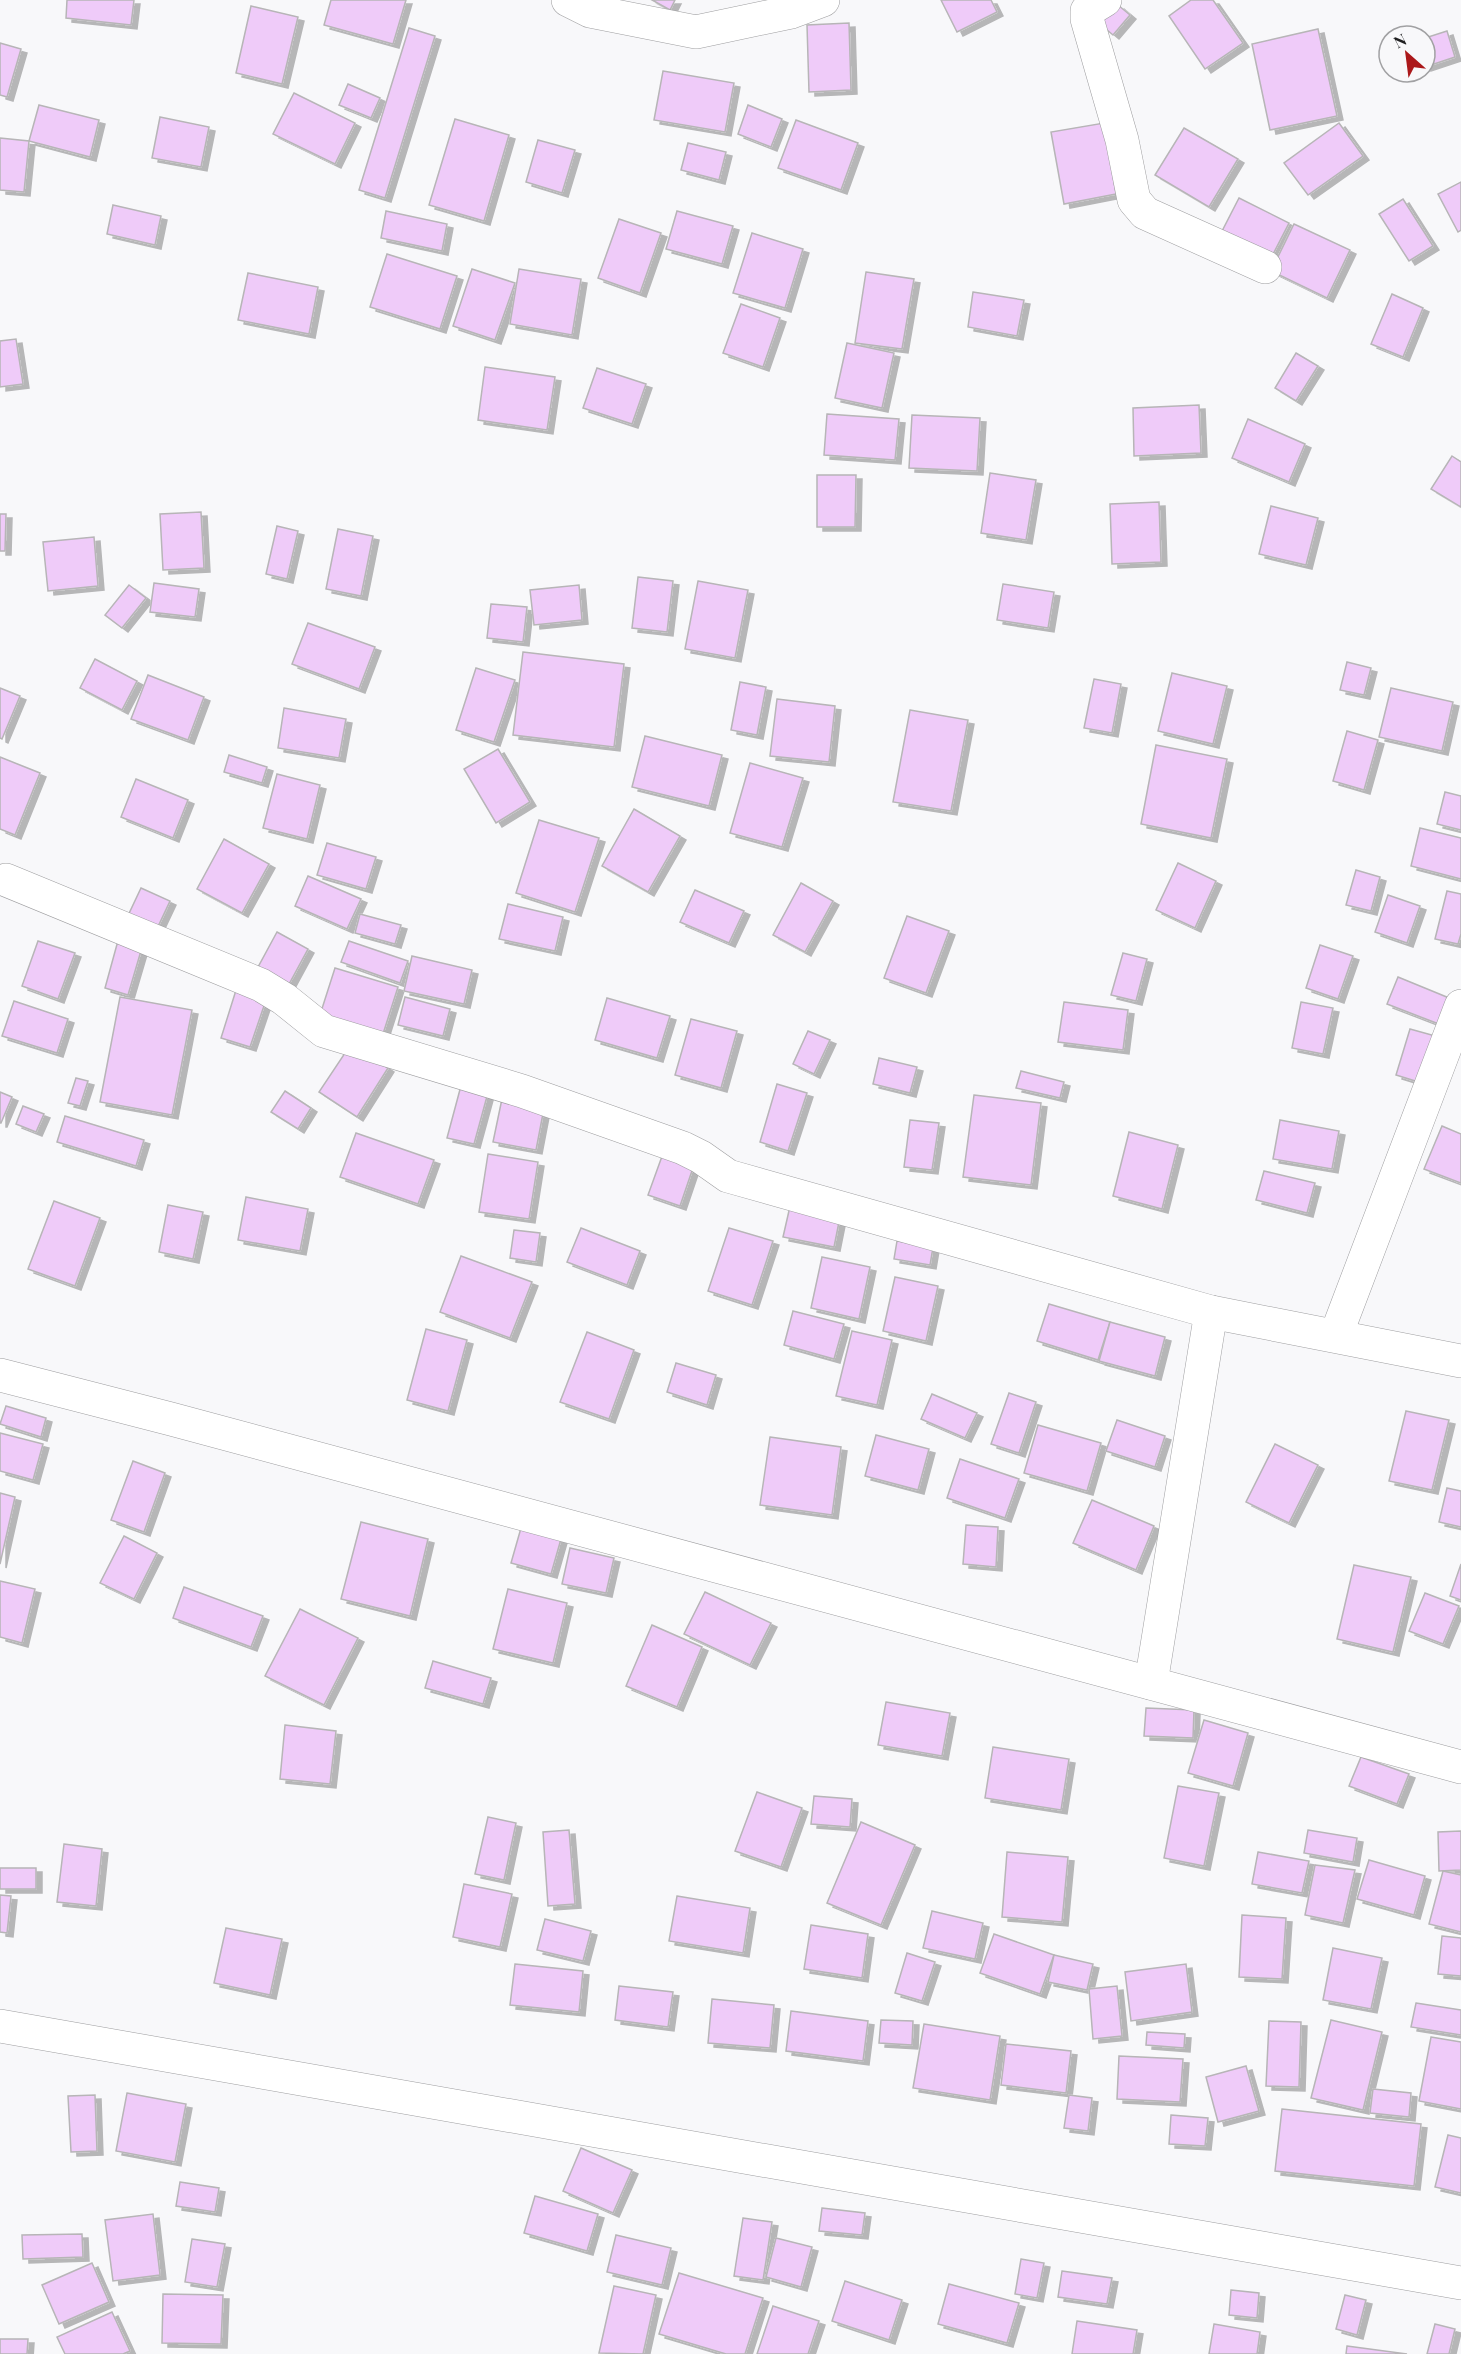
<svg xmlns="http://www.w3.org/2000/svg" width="1461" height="2354" viewBox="0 0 1461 2354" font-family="'Playfair Display',serif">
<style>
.building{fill:#efcbf9;stroke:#b7b5b7;stroke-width:1.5;filter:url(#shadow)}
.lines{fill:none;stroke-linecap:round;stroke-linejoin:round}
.minor-casing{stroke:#9e9ea0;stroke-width:34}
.minor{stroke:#fff;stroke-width:33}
</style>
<defs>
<filter id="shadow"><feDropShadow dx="6" dy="4" stdDeviation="0" flood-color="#0004"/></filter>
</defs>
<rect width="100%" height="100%" fill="#f8f8fa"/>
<g class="building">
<path d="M67 0H134L131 25 66 18Z"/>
<path d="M331 0H406L393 44 324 25Z"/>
<path d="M652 0H675L670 10Z"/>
<path d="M941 0H991L997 12 957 32Z"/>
<path d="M1191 0H1213L1243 43 1205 69 1169 16Z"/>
<path d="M1118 5 1130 15 1113 35 1100 24Z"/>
<path d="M251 6 298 17 282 84 236 73Z"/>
<path d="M849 23 851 90 809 92 807 25Z"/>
<path d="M409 28 435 36 385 198 359 190Z"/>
<path d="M1318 29 1337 116 1270 130 1252 44Z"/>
<path d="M1447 31 1455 57 1425 67V38Z"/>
<path d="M0 43 21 49 7 97 0 95Z"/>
<path d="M663 71 734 83 725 132 654 120Z"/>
<path d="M348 84 380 98 371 118 339 105Z"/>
<path d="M294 93 355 123 335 164 273 134Z"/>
<path d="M39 105 99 120 90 157 29 141Z"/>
<path d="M748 105 782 119 771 147 738 134Z"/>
<path d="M160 117 209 127 201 167 152 158Z"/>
<path d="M455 119 509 135 484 221 429 205Z"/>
<path d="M796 120 858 143 841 190 778 168Z"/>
<path d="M1104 123 1116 194 1064 204 1051 132Z"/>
<path d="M1339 123 1363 156 1308 195 1284 163Z"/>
<path d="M1184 128 1238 159 1209 207 1155 175Z"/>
<path d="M0 138 29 141 24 192 0 190Z"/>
<path d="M538 140 575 150 562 193 526 182Z"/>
<path d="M688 143 726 152 719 180 681 170Z"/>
<path d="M1461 182V230L1458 232 1438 194Z"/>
<path d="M1239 198 1289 223 1268 264 1218 239Z"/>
<path d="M1403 199 1433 246 1409 261 1379 214Z"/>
<path d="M113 205 161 216 155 245 107 234Z"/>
<path d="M386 211 447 224 442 251 381 238Z"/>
<path d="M677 211 733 226 722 264 666 249Z"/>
<path d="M619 219 661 233 640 293 598 278Z"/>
<path d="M1294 224 1350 250 1327 298 1271 271Z"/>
<path d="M752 233 803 249 785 308 733 293Z"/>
<path d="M387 254 457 276 440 329 370 307Z"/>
<path d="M472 269 515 283 495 340 453 326Z"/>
<path d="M519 269 581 279 572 335 510 324Z"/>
<path d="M866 272 914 279 902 349 855 343Z"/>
<path d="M248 273 318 287 309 334 238 320Z"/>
<path d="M973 292 1024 300 1017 336 968 327Z"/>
<path d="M1392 294 1423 308 1403 357 1371 344Z"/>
<path d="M741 304 780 318 763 367 723 353Z"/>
<path d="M16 339 23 384 0 387V341Z"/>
<path d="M847 343 894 353 882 408 835 398Z"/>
<path d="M1296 353 1318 366 1296 401 1275 388Z"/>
<path d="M485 367 555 377 547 430 478 420Z"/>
<path d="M597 368 646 384 632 424 583 408Z"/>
<path d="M1199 405 1201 453 1134 456 1133 408Z"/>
<path d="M827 414 899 419 895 460 824 455Z"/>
<path d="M912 415 980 418 977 471 909 468Z"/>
<path d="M1248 419 1305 444 1289 482 1232 458Z"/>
<path d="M1452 456 1461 462V507L1431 489Z"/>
<path d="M990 473 1036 480 1026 540 981 533Z"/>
<path d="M817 475H856L855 527H817Z"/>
<path d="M1159 502 1161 562 1112 564 1110 504Z"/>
<path d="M1271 506 1318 518 1306 565 1259 554Z"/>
<path d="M201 512 204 568 163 570 160 514Z"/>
<path d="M0 514H6L5 551H0Z"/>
<path d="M277 526 298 531 287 579 266 574Z"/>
<path d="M338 529 373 536 361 596 326 589Z"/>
<path d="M94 537 98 586 48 591 43 542Z"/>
<path d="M638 577 673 581 667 632 632 628Z"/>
<path d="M698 581 748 590 735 658 685 649Z"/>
<path d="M154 583 199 589 195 617 150 612Z"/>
<path d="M1003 584 1054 592 1048 628 997 620Z"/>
<path d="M129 585 146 598 122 628 105 615Z"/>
<path d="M579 585 582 620 534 625 530 590Z"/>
<path d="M491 604 527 607 523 642 487 638Z"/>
<path d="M308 623 375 647 359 689 292 664Z"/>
<path d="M523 652 624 664 614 747 513 735Z"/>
<path d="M95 659 137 681 122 710 80 688Z"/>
<path d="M1347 662 1371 668 1364 695 1340 690Z"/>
<path d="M476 668 515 680 494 742 456 730Z"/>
<path d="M1172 673 1227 686 1213 744 1158 731Z"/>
<path d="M148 675 204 697 188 740 131 719Z"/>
<path d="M1094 679 1121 684 1112 733 1084 728Z"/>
<path d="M740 682 766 687 757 735 731 730Z"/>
<path d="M0 688 20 696 2 739 0 738Z"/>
<path d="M1391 688 1453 702 1442 751 1379 737Z"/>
<path d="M777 699 835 706 829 762 770 756Z"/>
<path d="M284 708 346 719 339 758 278 748Z"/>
<path d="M910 710 968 720 951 811 893 802Z"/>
<path d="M1347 731 1378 740 1364 790 1333 781Z"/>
<path d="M645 736 722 755 709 806 632 787Z"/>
<path d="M1156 745 1227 759 1211 838 1141 824Z"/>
<path d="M498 749 530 802 496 823 464 769Z"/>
<path d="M229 755 267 767 262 783 224 772Z"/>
<path d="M0 757 40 773 15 835 0 829Z"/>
<path d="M750 763 803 778 782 847 730 833Z"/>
<path d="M277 774 320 785 307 839 263 828Z"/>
<path d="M136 779 188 800 173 838 121 817Z"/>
<path d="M1445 792 1461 796V830L1437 824Z"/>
<path d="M634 809 680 836 648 892 602 866Z"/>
<path d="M539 820 599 838 575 912 516 893Z"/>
<path d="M1420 828 1461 838V879L1411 866Z"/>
<path d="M224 839 269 864 242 913 197 889Z"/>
<path d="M327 843 376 857 366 889 317 875Z"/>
<path d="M1178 863 1216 881 1195 928 1156 910Z"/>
<path d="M1356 870 1380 877 1371 911 1346 905Z"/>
<path d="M308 876 361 899 347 929 295 906Z"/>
<path d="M801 883 833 901 805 952 773 935Z"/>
<path d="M141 888 170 901 154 935 125 922Z"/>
<path d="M695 890 744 911 729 943 680 922Z"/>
<path d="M1447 891 1461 894V934L1458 944 1435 939Z"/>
<path d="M1388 895 1420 906 1407 943 1375 932Z"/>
<path d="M508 904 563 917 555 951 499 939Z"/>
<path d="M360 914 401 925 395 944 355 933Z"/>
<path d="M907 916 949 931 926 993 884 978Z"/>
<path d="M277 932 308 949 288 986 257 969Z"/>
<path d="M119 937 143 944 128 995 105 988Z"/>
<path d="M38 941 75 953 58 999 22 986Z"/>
<path d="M349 941 408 961 400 983 341 962Z"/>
<path d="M1320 945 1353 956 1338 999 1306 988Z"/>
<path d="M1123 953 1147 959 1136 1001 1111 995Z"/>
<path d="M412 956 472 970 464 1004 404 991Z"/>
<path d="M335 968 398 987 382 1037 319 1018Z"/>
<path d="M1398 977 1454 1000 1444 1026 1387 1004Z"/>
<path d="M237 987 267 997 250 1047 221 1038Z"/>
<path d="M120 997 192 1010 172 1115 100 1102Z"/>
<path d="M405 997 450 1009 443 1036 398 1025Z"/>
<path d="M607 998 670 1016 657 1058 595 1040Z"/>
<path d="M14 1001 68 1019 57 1053 2 1036Z"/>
<path d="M1064 1002 1128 1010 1123 1050 1058 1042Z"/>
<path d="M1301 1002 1333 1008 1323 1054 1292 1048Z"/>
<path d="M691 1019 737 1031 721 1088 675 1075Z"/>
<path d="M1410 1029 1439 1037 1425 1084 1396 1075Z"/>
<path d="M808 1031 830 1040 814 1074 793 1064Z"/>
<path d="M351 1044 388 1068 357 1117 319 1092Z"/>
<path d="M879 1058 917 1067 910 1093 873 1084Z"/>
<path d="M1021 1071 1064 1082 1060 1098 1016 1088Z"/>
<path d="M76 1078 88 1081 80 1106 68 1103Z"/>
<path d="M462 1082 489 1089 474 1144 447 1138Z"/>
<path d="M777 1084 807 1093 788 1151 760 1142Z"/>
<path d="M285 1091 311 1108 298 1129 271 1112Z"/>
<path d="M0 1092 12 1097 1 1123H0Z"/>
<path d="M503 1094 545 1103 536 1150 493 1142Z"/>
<path d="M974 1095 1041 1103 1031 1185 963 1177Z"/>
<path d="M23 1106 44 1114 36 1132 16 1124Z"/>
<path d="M65 1116 144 1140 136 1166 57 1142Z"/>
<path d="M910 1120 939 1123 932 1170 904 1167Z"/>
<path d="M1280 1120 1339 1131 1332 1169 1273 1159Z"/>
<path d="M1442 1126 1461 1134V1183L1424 1169Z"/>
<path d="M1129 1132 1178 1145 1162 1209 1113 1196Z"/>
<path d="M356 1133 434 1160 418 1204 340 1177Z"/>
<path d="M665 1148 696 1159 680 1206 648 1195Z"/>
<path d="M488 1154 538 1162 529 1219 479 1212Z"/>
<path d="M1264 1171 1315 1183 1307 1213 1256 1200Z"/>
<path d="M246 1197 308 1209 300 1251 238 1240Z"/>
<path d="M54 1201 100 1218 75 1286 28 1269Z"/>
<path d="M791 1202 841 1212 834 1247 783 1237Z"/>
<path d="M168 1205 203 1212 193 1259 159 1252Z"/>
<path d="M581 1228 640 1251 627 1285 567 1262Z"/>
<path d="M729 1228 773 1241 752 1305 708 1291Z"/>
<path d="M514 1230 540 1233 536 1262 510 1258Z"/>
<path d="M897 1241 933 1247 930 1265 894 1259Z"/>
<path d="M461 1256 532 1282 510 1338 440 1312Z"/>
<path d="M822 1257 870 1267 859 1319 811 1308Z"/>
<path d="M895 1277 938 1286 926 1341 883 1331Z"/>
<path d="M1049 1304 1110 1322 1098 1360 1037 1341Z"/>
<path d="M793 1311 844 1324 834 1359 784 1345Z"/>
<path d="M1110 1322 1165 1337 1155 1376 1099 1361Z"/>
<path d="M426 1329 467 1340 448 1411 407 1400Z"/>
<path d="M852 1331 892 1340 877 1405 836 1396Z"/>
<path d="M587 1332 634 1350 609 1419 560 1402Z"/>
<path d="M676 1363 716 1375 707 1405 667 1392Z"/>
<path d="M1009 1393 1036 1402 1019 1453 991 1444Z"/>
<path d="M932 1394 977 1413 965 1438 921 1419Z"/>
<path d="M6 1406 46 1418 41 1437 0 1424Z"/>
<path d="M1406 1411 1449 1420 1432 1490 1389 1481Z"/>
<path d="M1117 1420 1165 1436 1155 1467 1106 1451Z"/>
<path d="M1038 1425 1101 1443 1087 1491 1024 1473Z"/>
<path d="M0 1433 43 1444 33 1480 0 1471Z"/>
<path d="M876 1435 929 1449 918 1490 865 1476Z"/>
<path d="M770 1437 841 1447 832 1515 760 1505Z"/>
<path d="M1275 1444 1318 1465 1289 1523 1246 1502Z"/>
<path d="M960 1459 1019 1479 1005 1518 947 1498Z"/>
<path d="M133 1461 165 1473 144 1532 111 1520Z"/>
<path d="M1447 1488 1461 1491V1527L1439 1522Z"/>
<path d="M0 1493 15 1497 0 1564Z"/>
<path d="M1092 1500 1154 1526 1136 1570 1073 1543Z"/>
<path d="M361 1522 428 1539 410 1616 341 1599Z"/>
<path d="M966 1525 998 1527 996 1567 963 1564Z"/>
<path d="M521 1528 561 1539 551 1574 511 1563Z"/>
<path d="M124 1536 157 1553 134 1599 100 1583Z"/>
<path d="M570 1548 614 1558 606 1593 562 1584Z"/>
<path d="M1461 1564V1600L1450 1596Z"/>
<path d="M1354 1565 1411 1577 1393 1652 1337 1639Z"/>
<path d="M0 1581 35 1589 22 1643 0 1637Z"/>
<path d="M184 1587 263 1616 251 1647 173 1618Z"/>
<path d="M508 1589 567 1603 553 1663 493 1649Z"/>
<path d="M705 1592 771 1623 750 1665 684 1634Z"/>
<path d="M1425 1593 1459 1606 1443 1644 1409 1631Z"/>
<path d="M300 1609 358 1638 324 1705 265 1676Z"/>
<path d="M652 1625 702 1647 677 1707 626 1686Z"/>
<path d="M433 1661 491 1678 483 1704 425 1688Z"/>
<path d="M886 1702 950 1713 942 1756 878 1745Z"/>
<path d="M1146 1708 1194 1710 1193 1738 1144 1736Z"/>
<path d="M1204 1720 1248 1733 1233 1786 1188 1773Z"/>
<path d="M285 1725 336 1731 330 1784 280 1779Z"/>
<path d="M993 1747 1069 1759 1061 1810 985 1798Z"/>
<path d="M1361 1757 1409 1774 1397 1804 1349 1786Z"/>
<path d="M1178 1786 1219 1793 1204 1866 1164 1858Z"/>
<path d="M757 1792 802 1808 781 1867 735 1851Z"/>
<path d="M814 1796 852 1799 850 1827 811 1824Z"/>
<path d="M488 1817 516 1823 504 1880 475 1874Z"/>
<path d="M861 1822 915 1845 881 1925 827 1903Z"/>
<path d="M569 1830 575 1904 548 1906 543 1832Z"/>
<path d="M1308 1830 1357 1838 1353 1862 1304 1853Z"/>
<path d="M1461 1831V1870L1439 1871 1438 1832Z"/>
<path d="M64 1844 102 1849 96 1906 57 1902Z"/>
<path d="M1007 1852 1068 1857 1062 1922 1002 1917Z"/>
<path d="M1258 1852 1309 1861 1302 1893 1252 1884Z"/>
<path d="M1369 1860 1425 1876 1414 1915 1357 1899Z"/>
<path d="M1315 1865 1355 1870 1343 1923 1305 1915Z"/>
<rect x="0" y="1868" width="36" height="21"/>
<path d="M1443 1871 1461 1875V1932L1429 1924Z"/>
<path d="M464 1884 512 1894 500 1947 453 1937Z"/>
<path d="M0 1895 11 1896 7 1933 0 1932Z"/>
<path d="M677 1896 750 1908 743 1953 669 1941Z"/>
<path d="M932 1911 983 1923 975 1959 923 1948Z"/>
<path d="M1242 1915 1286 1918 1282 1979 1239 1977Z"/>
<path d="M545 1919 591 1931 583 1961 537 1950Z"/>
<path d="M811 1925 868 1934 862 1978 804 1969Z"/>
<path d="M226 1928 282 1939 270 1995 214 1983Z"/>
<path d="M994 1934 1054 1955 1040 1994 980 1973Z"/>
<path d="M1442 1936 1461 1938V1976L1438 1974Z"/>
<path d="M1333 1948 1382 1958 1371 2009 1323 2000Z"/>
<path d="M907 1953 935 1962 922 2001 895 1993Z"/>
<path d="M1054 1955 1093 1964 1087 1990 1048 1982Z"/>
<path d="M515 1964 583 1971 579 2012 510 2005Z"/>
<path d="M1186 1964 1192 2012 1131 2021 1125 1972Z"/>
<path d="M619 1986 673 1992 668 2027 615 2020Z"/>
<path d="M1117 1986 1122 2036 1093 2039 1089 1989Z"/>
<path d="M712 1999 774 2005 770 2048 708 2043Z"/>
<path d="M1416 2003 1461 2010V2035L1411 2027Z"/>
<path d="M791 2011 868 2021 863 2061 786 2051Z"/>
<path d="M881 2020 913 2021 912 2045 879 2043Z"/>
<path d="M1331 2020 1382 2032 1363 2110 1311 2098Z"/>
<path d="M1269 2021 1301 2022 1299 2087 1266 2086Z"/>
<path d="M924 2024 1000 2036 990 2100 913 2088Z"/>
<path d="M1147 2032 1185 2034 1184 2048 1146 2045Z"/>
<path d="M1431 2037 1461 2042V2109L1419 2101Z"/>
<path d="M1006 2044 1071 2051 1066 2093 1001 2085Z"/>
<path d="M1119 2056 1183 2059 1180 2102 1117 2099Z"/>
<path d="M1246 2066 1259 2111 1218 2122 1206 2077Z"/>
<path d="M1373 2089 1411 2093 1409 2117 1370 2113Z"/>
<path d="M127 2093 186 2104 175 2162 116 2151Z"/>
<path d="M95 2095 97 2151 71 2152 68 2096Z"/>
<path d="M1069 2095 1092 2098 1088 2131 1064 2128Z"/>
<path d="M1282 2109 1421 2124 1414 2186 1275 2171Z"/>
<path d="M1171 2115 1208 2118 1205 2146 1169 2144Z"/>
<path d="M1448 2135 1461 2138V2193L1435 2187Z"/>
<path d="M581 2148 632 2170 613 2213 563 2191Z"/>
<path d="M180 2182 219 2188 215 2212 176 2206Z"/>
<path d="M535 2196 598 2214 587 2251 524 2233Z"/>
<path d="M822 2208 865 2213 862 2235 819 2231Z"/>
<path d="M153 2214 160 2275 113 2281 105 2220Z"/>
<path d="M743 2218 772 2222 763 2280 734 2276Z"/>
<path d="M82 2234 83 2257 23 2259 22 2235Z"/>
<path d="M616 2235 671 2248 662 2285 607 2272Z"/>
<path d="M776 2238 812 2247 801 2287 766 2277Z"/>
<path d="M192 2239 225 2244 217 2287 185 2282Z"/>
<path d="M1021 2259 1044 2263 1037 2298 1015 2294Z"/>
<path d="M92 2263 109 2302 59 2324 42 2285Z"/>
<path d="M1062 2271 1112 2278 1107 2304 1058 2297Z"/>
<path d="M679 2273 763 2298 745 2354H726L659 2334Z"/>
<path d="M845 2281 902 2300 889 2340 832 2321Z"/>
<path d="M949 2284 1019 2303 1007 2343 938 2324Z"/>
<path d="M614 2286 656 2295 643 2354 599 2353Z"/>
<path d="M1231 2290 1259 2293 1257 2318 1229 2315Z"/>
<path d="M163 2294 223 2295 221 2344 162 2343Z"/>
<path d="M1345 2295 1366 2300 1357 2335 1336 2329Z"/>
<path d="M773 2306 819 2321 808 2354H757Z"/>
<path d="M112 2312 130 2351 123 2354H65L57 2337Z"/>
<path d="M1077 2321 1137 2330 1133 2354H1072Z"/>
<path d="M1214 2324 1260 2332 1257 2354H1209Z"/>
<path d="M1435 2324 1455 2329 1449 2354H1427Z"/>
<path d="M0 2339H28L27 2354H0Z"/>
<path d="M1347 2346 1407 2354H1346Z"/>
</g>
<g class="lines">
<g class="minor-casing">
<g id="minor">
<path d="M568 0 590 11 696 32 791 12 823 0"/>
<path d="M1105 0 1087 11V19L1122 140 1134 200 1145 213 1265 267"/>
<path d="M6 880 261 985 284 999 324 1031 522 1091 683 1148 701 1157 728 1176 1211 1312 1461 1361"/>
<path d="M1336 1335 1461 1006"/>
<path d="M0 1375 171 1419 1461 1767"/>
<path d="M1151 1683 1211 1312"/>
<path d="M0 2026 1461 2283"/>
</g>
</g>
<use href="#minor" class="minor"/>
</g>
<g transform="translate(1407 54) rotate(332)"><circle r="28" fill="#f8f8fa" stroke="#a1a1a3" stroke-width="1.5"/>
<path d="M0-4.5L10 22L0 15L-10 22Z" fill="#ab181a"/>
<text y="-9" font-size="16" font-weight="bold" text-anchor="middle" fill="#1f1f20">N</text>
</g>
</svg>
